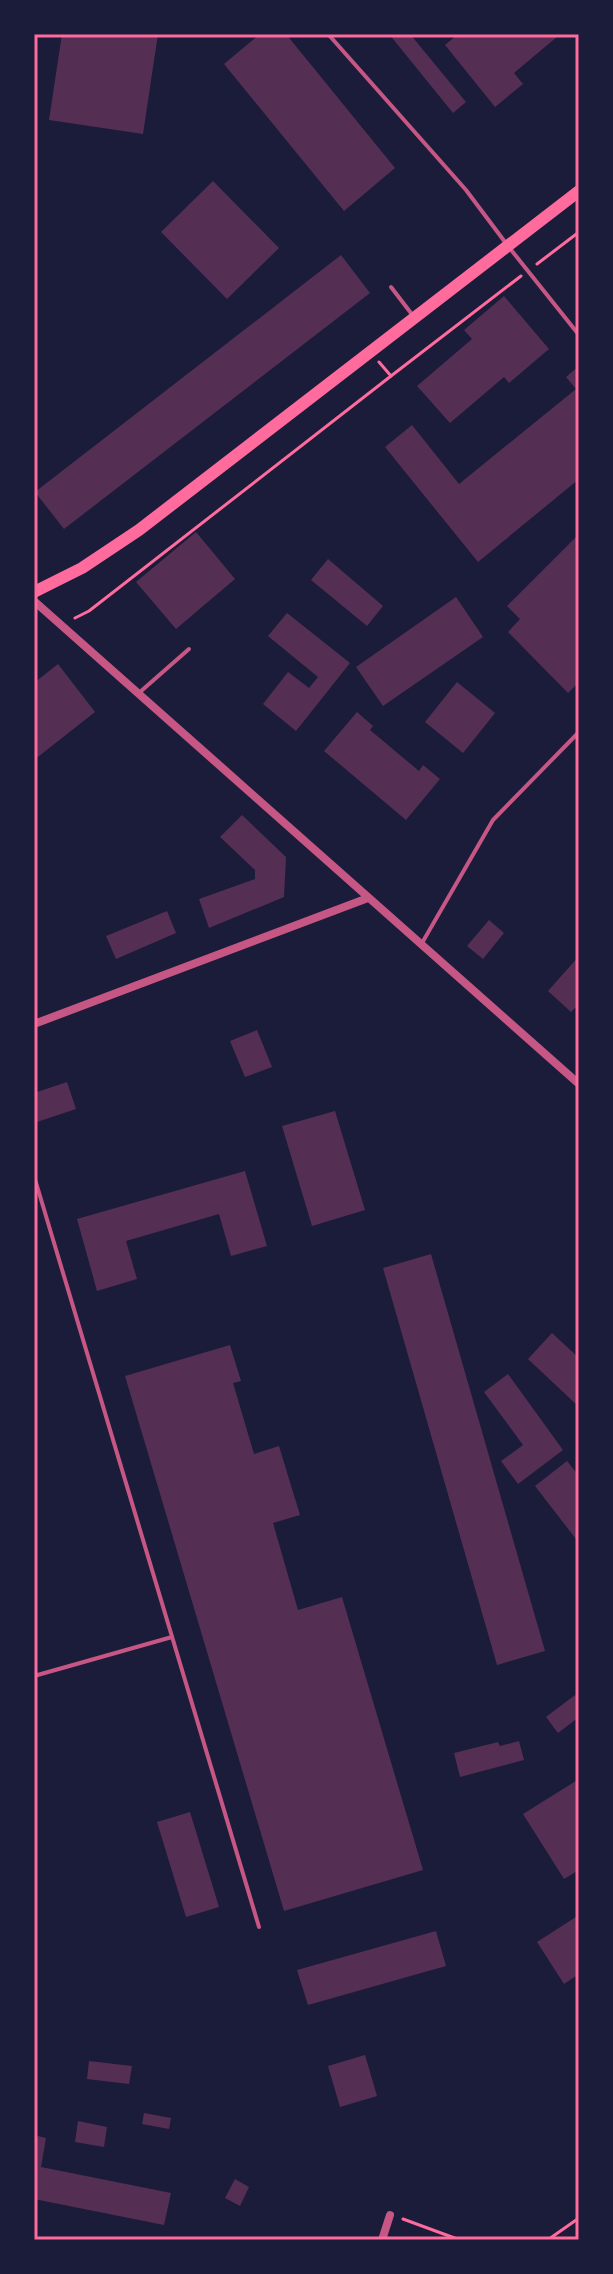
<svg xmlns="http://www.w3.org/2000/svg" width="613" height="2274" viewBox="0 0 613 2274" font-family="'Noto Serif',serif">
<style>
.building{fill:#542f53}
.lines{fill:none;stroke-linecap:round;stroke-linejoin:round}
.path{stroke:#ff6b9d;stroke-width:3}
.service{stroke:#c65784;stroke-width:4}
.minor{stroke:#c65784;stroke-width:8}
.secondary{stroke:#ff6b9d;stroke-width:12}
.neatline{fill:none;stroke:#ff6b9d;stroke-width:3}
</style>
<rect width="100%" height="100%" fill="#1b1b3a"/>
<g class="building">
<path d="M62 34H158L143 134 49 120Z"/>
<path d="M260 34H286L395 168 344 211 224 64Z"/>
<path d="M389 34H410L466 102 453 113Z"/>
<path d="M458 34H557L558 36 514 73 523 84 495 107 445 45Z"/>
<path d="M213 181 279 248 227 299 161 232Z"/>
<path d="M341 255 370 293 64 529 35 492Z"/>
<path d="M504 296 549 349 509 383 504 377 450 423 417 386 472 339 464 330Z"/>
<path d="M579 366V479L478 562 385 447 412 425 459 484 576 389 566 377Z"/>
<path d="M196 532 235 579 176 629 136 582Z"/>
<path d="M579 534V682L568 693 508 632 520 619 507 606Z"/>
<path d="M328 559 383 606 367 626 311 580Z"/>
<path d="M456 597 483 637 383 706 356 667Z"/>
<path d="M287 613 350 663 296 731 263 704 288 672 309 688 318 677 268 636Z"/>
<path d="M58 664 95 712 34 760V683Z"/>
<path d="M457 682 495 713 463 753 425 722Z"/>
<path d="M357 712 373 726 370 730 419 771 423 765 440 779 406 820 324 751Z"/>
<path d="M242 815 286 857 284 897 209 928 199 899 255 879V870L220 837Z"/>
<path d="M167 911 176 933 116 959 106 936Z"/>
<path d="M489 920 504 933 483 959 467 946Z"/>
<path d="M579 956V1004L571 1012 548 991Z"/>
<path d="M257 1030 272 1067 245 1077 230 1041Z"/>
<path d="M67 1082 76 1109 34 1123V1093Z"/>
<path d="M335 1111 365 1210 312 1226 282 1126Z"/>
<path d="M245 1171 267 1246 231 1256 219 1214 126 1241 137 1279 97 1291 77 1219Z"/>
<path d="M431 1254 545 1651 497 1665 383 1268Z"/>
<path d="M552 1333 579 1358V1407L528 1359Z"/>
<path d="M230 1345 241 1381 233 1383 254 1454 279 1446 300 1515 273 1523 298 1610 342 1597 423 1870 284 1911 125 1376Z"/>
<path d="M508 1374 563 1450 518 1484 501 1461 523 1445 484 1392Z"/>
<path d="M567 1461 579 1476V1543L535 1486Z"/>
<path d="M575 1695 579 1701V1717L558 1733 546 1717Z"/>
<path d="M519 1741 524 1760 460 1777 454 1753 498 1742 500 1746Z"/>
<path d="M579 1779V1870L564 1879 523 1814Z"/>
<path d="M190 1812 219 1907 186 1917 157 1822Z"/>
<path d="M579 1915V1974L564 1984 537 1942Z"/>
<path d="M436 1931 446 1966 308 2005 297 1970Z"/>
<path d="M365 2055 377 2096 340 2107 328 2066Z"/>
<path d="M89 2061 132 2066 129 2084 87 2079Z"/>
<path d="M144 2113 171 2118 169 2129 142 2124Z"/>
<path d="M78 2121 107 2127 104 2147 75 2142Z"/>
<path d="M34 2135 46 2138 41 2167 171 2193 164 2225 34 2199Z"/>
<path d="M235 2179 249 2187 240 2206 225 2198Z"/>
</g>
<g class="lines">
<g class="path">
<path d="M537 264 579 232"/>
<path d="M391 376 521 276"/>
<path d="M75 618 89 611 391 376 379 362"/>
<path d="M403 2219 460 2240"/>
<path d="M535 2240 549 2239 579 2218"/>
</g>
<g class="service">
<path d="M328 34 466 190 508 246 579 335"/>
<path d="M391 287 414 317"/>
<path d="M140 692 189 649"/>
<path d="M422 943 493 820 579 732"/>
<path d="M34 1176 259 1927"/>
<path d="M34 1676 172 1637"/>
</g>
<g class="minor">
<path d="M34 601 579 1084"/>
<path d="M34 1024 368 898"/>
<path d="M382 2240 390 2215"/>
</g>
<path class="secondary" d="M34 592 82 568 139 530 579 191"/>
</g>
<rect width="613" height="2274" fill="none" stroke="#1b1b3a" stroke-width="72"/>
<rect x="36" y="36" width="541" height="2202" class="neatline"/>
</svg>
